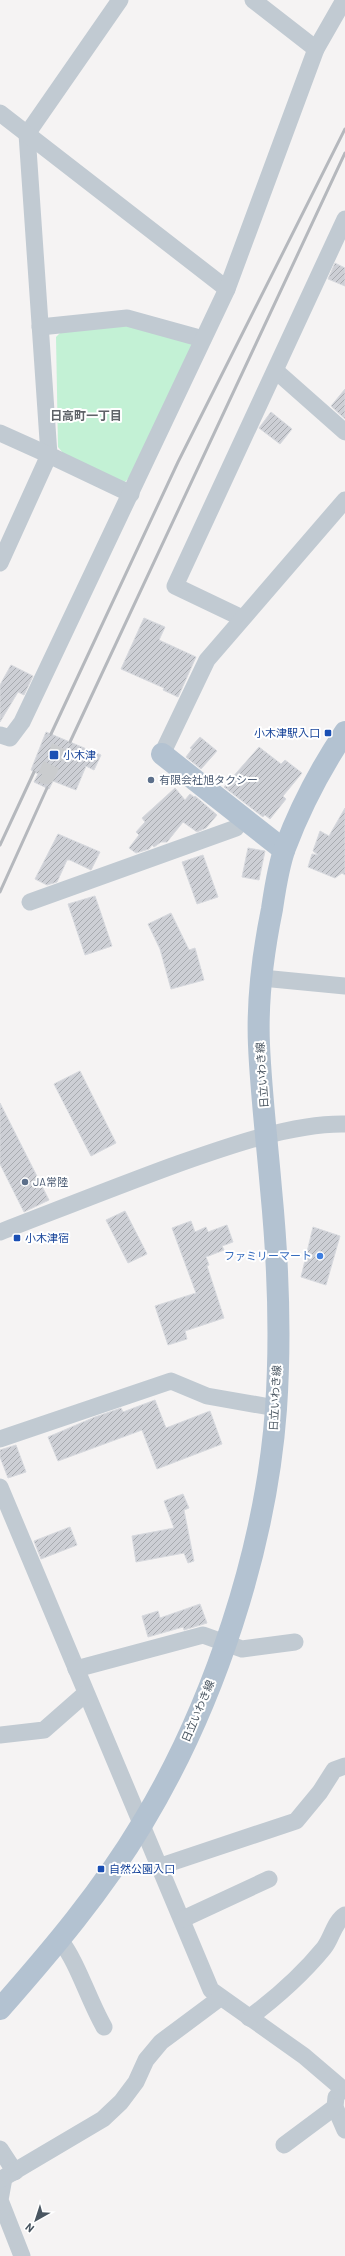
<svg xmlns="http://www.w3.org/2000/svg" width="345" height="2256" viewBox="0 0 345 2256" font-family="Barlow,'Noto Sans JP',sans-serif">
<style>
.park{fill:#c3f1d5}
.building{fill:url(#building-hatch);stroke:#d7d9de}
.lines{fill:none;stroke-linecap:round;stroke-linejoin:round}
.minor-tunnel{stroke:#caccce;stroke-width:17;stroke-dasharray:17 8;stroke-linecap:butt}
.minor{stroke:#c1cad2;stroke-width:17}
.major{stroke:#b3c2d1;stroke-width:22}
.rail{stroke:#b5b8bd;stroke-width:3}
.transit-dot{fill:#1a4fb4;stroke:#fff;stroke-width:1.5}
.service-dot{fill:#5c6f8a;stroke:#fff;stroke-width:1.5}
.shop-dot{fill:#3f7fe0;stroke:#fff;stroke-width:1.5}
.labels{text-anchor:middle;stroke-width:4;stroke-linejoin:round;paint-order:stroke}
.transit-label{font-size:11px;fill:#164399;stroke:#fff;text-anchor:start}
.service-label{font-size:11px;fill:#4e5e75;stroke:#fff;text-anchor:start}
.street-label{font-size:11px;fill:#4a5661;stroke:#fff}
.shop-label{font-size:11px;fill:#366cbe;stroke:#fff;text-anchor:end}
.neighbourhood-label{font-size:12px;font-weight:bold;fill:#5f6368;stroke:#fff}
</style>
<defs>
<pattern id="building-hatch" width="6" height="6" patternUnits="userSpaceOnUse"><rect width="6" height="6" fill="#cdcfd5"/><path d="M-1 1l2-2M0 6l6-6M5 7l2-2" fill="none" stroke="#a8abb0"/></pattern>
</defs>
<rect width="100%" height="100%" fill="#f5f3f3"/>
<path class="park" d="M132 325 194 343 132 475 123 484 68 459 58 447 56 337 62 331Z"/>
<g class="building">
<path d="M335 263 345 268V286L328 279Z"/>
<path d="M345 389V419L331 406Z"/>
<path d="M271 412 292 429 280 444 259 428Z"/>
<path d="M144 618 165 627 159 640 196 657 178 697 163 690 164 688 121 669Z"/>
<path d="M11 665 33 676 24 695 18 692 0 722V685Z"/>
<path d="M46 732 101 755 94 770 86 766 76 790 53 781 49 789 34 782 38 774 31 770Z"/>
<path d="M200 737 217 751 201 769 186 757 192 749 190 748Z"/>
<path d="M259 747 281 764 285 760 302 773 283 796 286 799 270 819 265 815 263 817 224 787Z"/>
<path d="M175 788 185 800 190 794 194 797 195 796 217 815 206 828 197 832 183 822 167 842H161L154 847 152 845 149 849 136 853 129 848 139 835 136 832 145 822 142 818Z"/>
<path d="M345 808V875L342 873 335 878 308 867 312 854 318 855 313 851 320 831 329 836Z"/>
<path d="M58 834 100 852 91 870 70 860H67L57 882 47 885 35 879Z"/>
<path d="M248 848 265 851 259 880 242 877Z"/>
<path d="M203 855 218 897 197 904 182 862Z"/>
<path d="M95 896 112 946 85 955 68 904Z"/>
<path d="M171 913 189 950 195 948 204 980 171 989 160 949 148 924Z"/>
<path d="M80 1071 116 1143 91 1156 54 1084Z"/>
<path d="M0 1103 49 1200 24 1212 0 1164Z"/>
<path d="M125 1211 147 1254 128 1263 106 1220Z"/>
<path d="M191 1221 195 1232 206 1227 208 1232 227 1225 233 1242 222 1246 224 1250 206 1257 209 1265 207 1266 224 1318 185 1331 187 1339 168 1345 155 1306 196 1293 172 1228Z"/>
<path d="M313 1227 340 1236 326 1285 301 1277Z"/>
<path d="M155 1400 166 1428 210 1411 222 1444 157 1469 142 1430 58 1461 48 1437 95 1417 121 1408 123 1412Z"/>
<path d="M16 1445 26 1472 8 1478 0 1457V1450Z"/>
<path d="M183 1494 189 1508 184 1510 194 1561 188 1563 184 1553 136 1562 132 1536 174 1528 164 1501Z"/>
<path d="M70 1527 77 1545 41 1559 34 1541Z"/>
<path d="M200 1604 207 1623 184 1630 183 1627 148 1637 142 1616 158 1611 160 1618Z"/>
</g>
<g class="lines">
<path class="minor-tunnel" d="M42 774 46 776 60 747"/>
<g class="minor">
<path d="M120 0 27 134 49 455 131 494"/>
<path d="M253 0 316 49"/>
<path d="M0 113 227 289"/>
<path d="M40 327 127 318 203 339"/>
<path d="M276 371 345 432"/>
<path d="M0 433 49 455 0 563"/>
<path d="M242 618 175 586 345 219"/>
<path d="M0 735 10 738 22 722 227 289 316 49 344 0"/>
<path d="M162 754 207 660 345 500"/>
<path d="M30 902 236 828 243 818"/>
<path d="M262 978 345 986"/>
<path d="M0 1232C57 1210 115 1187 172 1166 223 1148 291 1123 345 1124"/>
<path d="M0 1439 171 1381 207 1396 276 1408"/>
<path d="M0 1487 211 1990 304 2056 345 2091"/>
<path d="M76 1669 203 1635 242 1649 295 1642"/>
<path d="M0 1735 44 1730 85 1694"/>
<path d="M161 1866 296 1821 320 1792 334 1770 345 1766"/>
<path d="M183 1919 269 1879"/>
<path d="M60 1940C78 1963 88 1999 104 2027"/>
<path d="M249 2018C277 1997 302 1975 324 1948 332 1938 334 1922 345 1915"/>
<path d="M336 2097 335 2107 345 2130"/>
<path d="M284 2145 335 2107"/>
<path d="M0 2149 15 2172"/>
<path d="M4 2178 0 2200 22 2256"/>
<path d="M0 2180 103 2119 121 2102 136 2082 146 2060 161 2042 220 1998"/>
</g>
<g class="major">
<path d="M162 754 284 850"/>
<path d="M0 2009C51 1951 102 1891 142 1824 214 1705 266 1548 276 1409 281 1336 278 1261 271 1189 267 1141 261 1093 259 1045 257 1000 263 953 272 909 275 889 278 867 285 848 300 808 321 768 345 732"/>
</g>
<g class="rail">
<path d="M51 734 178 462 345 129"/>
<path d="M70 742 345 153"/>
<path d="M0 845 34 772"/>
<path d="M0 892 47 788"/>
</g>
</g>
<g class="transit-dot">
<rect x="324" y="729" width="8" height="8" rx="2"/>
<rect x="49" y="750" width="10" height="10" rx="2"/>
<rect x="13" y="1234" width="8" height="8" rx="2"/>
<rect x="97" y="1865" width="8" height="8" rx="2"/>
</g>
<g class="service-dot">
<circle cx="151" cy="780" r="4"/>
<circle cx="25" cy="1182" r="4"/>
</g>
<circle class="shop-dot" cx="320" cy="1256" r="4"/>
<g class="labels">
<g class="transit-label">
<text x="320" y="737" text-anchor="end">小木津駅入口</text>
<text x="63" y="759">小木津</text>
<text x="25" y="1242">小木津宿</text>
<text x="109" y="1873">自然公園入口</text>
</g>
<g class="service-label">
<text x="159" y="784">有限会社旭タクシー</text>
<text x="33" y="1186">JA常陸</text>
</g>
<g class="street-label">
<text transform="translate(262 1075) rotate(-94)" y="4">日立いわき線</text>
<text transform="translate(275 1398) rotate(-87)" y="4">日立いわき線</text>
<text transform="translate(198 1711) rotate(-67)" y="4">日立いわき線</text>
</g>
<g class="shop-label">
<text x="312" y="1260">ファミリーマート</text>
</g>
<g class="neighbourhood-label">
<text x="86" y="420">日高町一丁目</text>
</g>
</g>
<g transform="translate(36 2220) rotate(219)" stroke="#ffffff" stroke-width="3" paint-order="stroke">
<path d="M0-3L7 15L0 10L-7 15Z" fill="#4a5661"/>
<text y="-6" font-size="11" font-weight="bold" text-anchor="middle" fill="#4a5661">N</text>
</g>
</svg>
